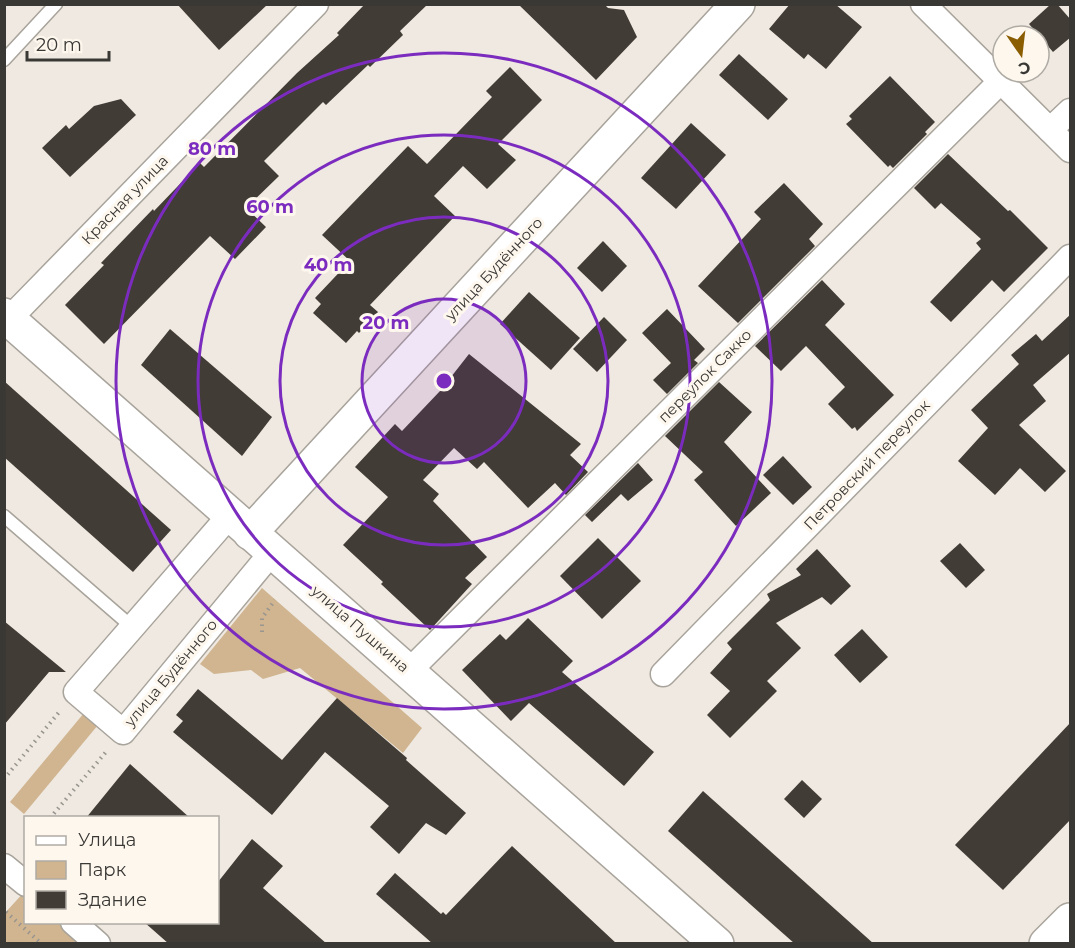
<svg xmlns="http://www.w3.org/2000/svg" width="1075" height="948" viewBox="0 0 1075 948" font-family="Montserrat,sans-serif">
<style>
.green{fill:#d0b590}
.building{fill:#413c35}
.lines{fill:none;stroke-linecap:round;stroke-linejoin:round}
.lane-casing{stroke:#a8a39b;stroke-width:15}
.street-casing{stroke:#a8a39b;stroke-width:27}
.secondary-casing{stroke:#a8a39b;stroke-width:36}
.path{stroke:#99958f;stroke-width:4;stroke-dasharray:1.5 4.5;stroke-linecap:butt}
.lane{stroke:#fff;stroke-width:12}
.street{stroke:#fff;stroke-width:24}
.secondary{stroke:#fff;stroke-width:33}
.ring{fill:none;stroke:#7b2cbf;stroke-width:3}
.labels{text-anchor:middle;stroke-width:6;stroke-linejoin:round;paint-order:stroke}
.street-label{font-size:15px;fill:#3a3835;stroke:#fdf7ee}
.centre{fill:#7b2cbf;stroke:#fdf7ee;stroke-width:3}
.ring-label{font-size:18px;text-anchor:middle;font-weight:bold;fill:#7b2cbf;stroke:#fdf7ee;stroke-width:6;stroke-linejoin:round;paint-order:stroke}
</style>
<rect width="100%" height="100%" fill="#efe9e1"/>
<g class="green">
<path d="M262 588 422 728 403 753 300 668 263 679 251 670 214 674 200 664Z"/>
<path d="M84 713 98 725 24 814 10 802Z"/>
<path d="M25 891 26 922 71 923 95 944H5V913Z"/>
</g>
<g class="building">
<path d="M177 4H268L219 50Z"/>
<path d="M365 4H428L400 31 403 35 370 67 368 65 326 105 323 102 264 161 279 176 246 208 266 227 235 259 210 236 104 344 65 305 104 265 101 263 153 209 154 211 200 163 204 167 297 73 339 35 337 33Z"/>
<path d="M518 4H604L608 8 624 10 637 37 596 80Z"/>
<path d="M790 4H835L862 27 826 69 808 54 804 59 769 29Z"/>
<path d="M1051 4H1057L1071 20V37L1053 52 1029 24Z"/>
<path d="M739 54 788 99 768 120 719 75Z"/>
<path d="M510 67 542 100 498 144 516 160 487 189 463 166 434 196 455 216 370 305 378 312 359 333 357 331 346 343 313 313 321 304 315 298 350 261 322 235 408 146 427 164 492 97 486 91Z"/>
<path d="M890 76 935 122 925 132 927 134 893 168 890 165 888 167 846 124 852 119 849 116Z"/>
<path d="M121 99 136 115 70 177 42 148 66 125 69 129 94 106Z"/>
<path d="M691 123 726 155 676 209 641 178Z"/>
<path d="M948 154 1008 211 1010 210 1048 248 1004 292 992 280 951 322 930 302 981 249 976 243 981 239 941 203 935 209 914 188Z"/>
<path d="M784 183 823 224 809 239 815 246 738 323 698 286 761 219 754 212Z"/>
<path d="M603 241 627 266 602 292 577 268Z"/>
<path d="M822 280 845 304 825 325 894 395 857 431 855 427 852 429 828 404 845 387 806 346 781 371 755 346Z"/>
<path d="M529 292 580 338 551 370 500 324Z"/>
<path d="M667 309 705 349 694 360 698 363 667 394 653 380 671 363 642 333Z"/>
<path d="M1071 314V352L1033 385 1046 401 1019 425 1066 471 1045 492 1020 468 995 495 958 461 988 428 971 410 1019 364 1011 355 1036 334 1042 341Z"/>
<path d="M604 317 627 340 597 372 573 349Z"/>
<path d="M170 329 272 417 242 456 141 365Z"/>
<path d="M469 354 581 444 570 455 588 472 566 495 555 483 528 508 484 462 477 469 454 448 423 480 439 494 433 501 487 557 465 578 472 584 430 630 381 584 383 582 343 545 388 497 355 467 395 424 402 431 440 391Z"/>
<path d="M4 381 171 530 133 572 4 457Z"/>
<path d="M719 382 752 412 724 442 771 493 736 526 694 480 703 472 665 436Z"/>
<path d="M783 456 812 487 793 505 763 475Z"/>
<path d="M638 463 653 480 628 501 621 494 592 522 585 515Z"/>
<path d="M598 538 641 581 602 619 560 576Z"/>
<path d="M960 543 985 570 966 588 940 561Z"/>
<path d="M817 549 851 586 831 605 822 597 776 623 801 648 767 681 777 691 730 738 707 715 730 691 710 673 732 649 727 643 770 600 767 594 801 575 796 569Z"/>
<path d="M528 618 573 661 562 672 654 752 624 786 529 703 511 721 462 670 500 634 506 640Z"/>
<path d="M4 621 66 672H49L4 725Z"/>
<path d="M862 629 888 657 860 683 834 655Z"/>
<path d="M198 689 282 760 337 698 407 758 406 760 466 813 446 835 426 823 399 854 370 827 389 806 325 752 272 815 173 732 183 721 176 715Z"/>
<path d="M1071 722V819L1003 890 955 845Z"/>
<path d="M130 764 190 818H86Z"/>
<path d="M802 780 822 799 804 818 784 799Z"/>
<path d="M703 791 874 944H795L668 831Z"/>
<path d="M252 839 283 866 263 888 327 944H169L144 922H218V882Z"/>
<path d="M512 846 617 944H433L376 894 395 873 441 914 443 912 446 915Z"/>
</g>
<g class="lines">
<g class="lane-casing">
<g id="lane">
<path d="M4 60 56 4"/>
<path d="M4 516 131 626"/>
</g>
</g>
<g class="street-casing">
<g id="street">
<path d="M923 4 1070 150"/>
<path d="M1050 130 1070 111"/>
<path d="M9 319 316 4"/>
<path d="M230 515 76 692 123 732 272 552"/>
<path d="M409 671 1001 81"/>
<path d="M663 674 1070 257"/>
<path d="M4 866 26 884"/>
<path d="M73 922 98 944"/>
</g>
</g>
<g class="secondary-casing">
<g id="secondary">
<path d="M4 315 717 944"/>
<path d="M250 533 738 4"/>
<path d="M1046 944 1070 920"/>
</g>
</g>
<g class="path">
<path d="M262 632V618L275 600"/>
<path d="M4 779 60 711"/>
<path d="M50 818 106 752"/>
<path d="M6 912 42 944"/>
</g>
<use href="#lane" class="lane"/>
<use href="#street" class="street"/>
<use href="#secondary" class="secondary"/>
</g>
<circle cx="444" cy="381" r="82" fill="#7b2cbf" fill-opacity=".12"/>
<g class="ring">
<circle cx="444" cy="381" r="82"/>
<circle cx="444" cy="381" r="164"/>
<circle cx="444" cy="381" r="246"/>
<circle cx="444" cy="381" r="328"/>
</g>
<g class="labels">
<g class="street-label">
<text transform="translate(125 200) rotate(-46)" y="5">Красная улица</text>
<text transform="translate(494 269) rotate(-47)" y="5">улица Будённого</text>
<text transform="translate(705 376) rotate(-45)" y="5">переулок Сакко</text>
<text transform="translate(867 465) rotate(-46)" y="5">Петровский переулок</text>
<text transform="translate(360 629) rotate(41)" y="5">улица Пушкина</text>
<text transform="translate(171 673) rotate(-50)" y="5">улица Будённого</text>
</g>
</g>
<circle cx="444" cy="381" r="9" class="centre"/>
<g class="ring-label">
<text x="212" y="155">80 m</text>
<text x="270" y="213">60 m</text>
<text x="328" y="271">40 m</text>
<text x="386" y="329">20 m</text>
</g>
<rect width="1075" height="948" fill="none" stroke="#3a3835" stroke-width="12"/>
<rect x="24" y="816" width="195" height="108" fill="#fdf7ee" stroke="#afaba4" stroke-width="1.5"/>
<rect x="36" y="836" width="30" height="9" fill="#ffffff" stroke="#afaba4" stroke-width="1.5"/>
<text x="78" y="846" font-size="18" fill="#3a3835">Улица</text>
<rect x="36" y="861" width="30" height="18" fill="#d0b590" stroke="#afaba4" stroke-width="1.5"/>
<text x="78" y="876" font-size="18" fill="#3a3835">Парк</text>
<rect x="36" y="891" width="30" height="18" fill="#413c35" stroke="#afaba4" stroke-width="1.5"/>
<text x="78" y="906" font-size="18" fill="#3a3835">Здание</text>
<g transform="translate(1021 54) rotate(166)"><circle r="28" fill="#fdf7ee" stroke="#afaba4" stroke-width="1.5"/>
<path d="M0-4.5L10 22L0 15L-10 22Z" fill="#8b5d01"/>
<text y="-9" font-size="16" font-weight="bold" text-anchor="middle" fill="#3a3835">С</text>
</g>
<path d="M27 51v9h82v-9" fill="none" stroke="#3a3835" stroke-width="3"/>
<text x="36" y="51" font-size="18" fill="#3a3835" stroke="#fdf7ee" stroke-width="4.5" paint-order="stroke">20 m</text>
</svg>
